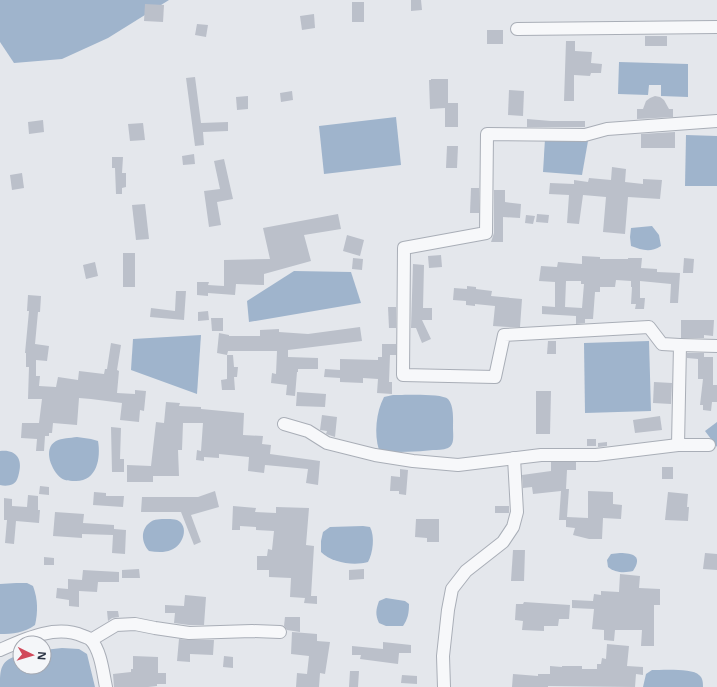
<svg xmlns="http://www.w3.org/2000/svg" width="717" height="687" viewBox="0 0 717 687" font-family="'Noto Sans',sans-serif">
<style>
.water{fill:#9fb4cc}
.building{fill:#bbc0ca;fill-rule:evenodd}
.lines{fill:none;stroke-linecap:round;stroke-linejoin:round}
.street-casing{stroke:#a9aeb7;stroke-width:14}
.street{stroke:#f7f8fa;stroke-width:12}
</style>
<rect width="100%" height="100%" fill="#e4e7ec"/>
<g class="water">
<path d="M0 0H169L108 38 62 59 14 63 0 42Z"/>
<path d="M619 62 688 64V97L661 96V85H649L648 95 618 94Z"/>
<path d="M396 117 401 165 324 174 319 126Z"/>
<path d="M686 135 717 136V186H685Z"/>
<path d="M545 139 588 141 582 175 543 172Z"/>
<path d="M652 226 659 235 661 246C650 253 642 250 631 246L630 237 631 228Z"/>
<path d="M294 271 351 272 361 303 249 322 247 301Z"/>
<path d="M201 335 197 394 131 370 133 339Z"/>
<path d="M649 341 651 411 585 413 584 343Z"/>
<path d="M393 395C403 395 442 393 448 399 454 405 453 420 453 428 453 435 455 445 448 448 443 450 437 450 433 450 416 452 400 452 383 452L379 450C374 434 376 412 384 397Z"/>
<path d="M717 422V447L705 431Z"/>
<path d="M77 437 91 439 98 441C101 458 97 481 76 481 71 481 65 481 61 478 52 471 42 449 56 441 62 438 70 438 77 437Z"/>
<path d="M0 451C15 449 23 458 19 473 18 477 17 482 13 484 9 486 4 486 0 485Z"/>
<path d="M168 519C171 519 174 519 177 520 190 526 183 546 171 550 164 553 156 552 149 551 141 542 140 528 152 521 156 519 163 519 168 519Z"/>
<path d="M363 526 370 527C375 536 373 553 368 562 354 566 332 563 321 552V541L323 532 330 527Z"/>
<path d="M620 553C633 553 643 556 633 571 625 573 615 573 608 567L607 560 611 554Z"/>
<path d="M16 583H27L33 586C38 599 38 612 35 625 24 633 13 634 0 634V584Z"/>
<path d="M386 598 405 601 409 604C409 612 408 619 403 626H386L379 623C375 615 376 609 379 601Z"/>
<path d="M62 648 79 649 87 654 95 687H0C0 669 0 660 20 655V667H44V650Z"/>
<path d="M652 670C662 670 693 668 699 675 703 678 703 683 703 687H643L646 674Z"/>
</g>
<g class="building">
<path d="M411 0H421L422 10 411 11Z"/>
<rect x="352" y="2" width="12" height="20"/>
<path d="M145 4 164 5 163 22 144 21Z"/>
<path d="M314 14 315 28 302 30 300 16Z"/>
<path d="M197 24 208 25 206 37 195 35Z"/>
<rect x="487" y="30" width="16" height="14"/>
<rect x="645" y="36" width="22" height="10"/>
<path d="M566 41H575V51L592 52 591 63 602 64 601 73H591L590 76 574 75V101H564Z"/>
<path d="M195 77 201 123 228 122V131L203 132 204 145 195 146 186 78Z"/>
<path d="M431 79H448V103H458V127H445V108L430 109 429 80H431Z"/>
<path d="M509 90 524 91 523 116 508 115Z"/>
<path d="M292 91 293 100 281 102 280 93Z"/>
<path d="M248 96V109L237 110 236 97Z"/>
<path d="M655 96 660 97 664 100 669 109H673V117L637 119V109H643L646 101 650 98Z"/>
<path d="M527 119 551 121H585V127H527Z"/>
<path d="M43 120 44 132 29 134 28 122Z"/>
<path d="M143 123 145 140 130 141 128 124Z"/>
<path d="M675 132V148H641V134Z"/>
<path d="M447 146H458L457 168H446Z"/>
<path d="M194 154 195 164 183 165 182 156Z"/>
<path d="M112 157H123L122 173H126V187L122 188V194H116L115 168H112Z"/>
<path d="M224 159 233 199 217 202 221 225 209 227 204 191 220 189 214 161Z"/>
<path d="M612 167 626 169 625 182 643 184V179L662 180 660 199 628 197 625 234 603 232 606 197 583 195 579 224 567 223 569 195 549 194 550 183 574 184V180L588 182 589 178 611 180Z"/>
<path d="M22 173 24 188 12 190 10 175Z"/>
<path d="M471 188H479V213H470Z"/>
<path d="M494 190H505V202L521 204 520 218 503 217V242H491L494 233Z"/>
<path d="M145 204 149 239 136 240 132 205Z"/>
<path d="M338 214 341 229 304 235 311 261 264 274V285L236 284 235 295 208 293V296L197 295V282H209L208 285 224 286V260L270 259 263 228Z"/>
<path d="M537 214 549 215 548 223 536 222Z"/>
<path d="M526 215 535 216 533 224 525 223Z"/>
<path d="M347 235 364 240 360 256 343 251Z"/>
<rect x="123" y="253" width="12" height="34"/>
<path d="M441 255 442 267 429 268 428 256Z"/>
<path d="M582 256 600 257V259H628V258H642L641 268 657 269V272L680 273 678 303H670L671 284 640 281V298H645L644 309H635L636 304H631L632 287H631V281L616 280 615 287H600V292H595L593 319H585V323L576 324V316L542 314V306L555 307V282L539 281 541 266 557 267 558 262 582 264ZM566 281H581V284H584L582 308 565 307Z"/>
<path d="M353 258 363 259 362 270 352 269Z"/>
<path d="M684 258 694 259 693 273H683Z"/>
<path d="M95 262 98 276 86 279 83 265Z"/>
<path d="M413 264 424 265 423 308H432V320H422L431 339 422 343 416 328H411Z"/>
<path d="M467 286 476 287V289L492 291 491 296 522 299 520 327H508L493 326 495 306 475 304V306L466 305V301L453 300 454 288 467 289Z"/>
<path d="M176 291H186L184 320 150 317 151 308 175 311Z"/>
<path d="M28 295 41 296 40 312H38L35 344 49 346 47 361 36 360V376H40L39 386 56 387 58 377 78 380 79 371 104 374 105 369H107L111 343 121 345 117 370 119 371 117 393 135 394V390L146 391 144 411 140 410 139 422 120 420 122 403 91 399 79 398 77 425 53 423 52 433H49V436H45L44 451H36L37 439 21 438 22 423H39L42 399H28L29 367H26V353H25L29 311H27Z"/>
<path d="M388 307H396V328H389Z"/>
<path d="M208 311 209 320 198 321V312Z"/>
<path d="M211 318H223V331H212Z"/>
<path d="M681 320H714L713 336 704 335V338H681Z"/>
<path d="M360 327 362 341 288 350V357L318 358V369H298V372H297L295 396 286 395 287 385 271 383 272 373 276 374 277 351H228L227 355 217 353 219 333 229 335V336H260V330L279 329V332L308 334Z"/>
<path d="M548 341H556V354H547Z"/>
<path d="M382 344H396V355H390L389 382H392V394L377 393 378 379 363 378V383L340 382V378L324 377 325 369 340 370V359L378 360V357H382Z"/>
<path d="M687 353H704V357H713V385H717V402H712L711 411 703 410V405H700L703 379H698V359L687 358Z"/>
<path d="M227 355H233L234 367H238L237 377H234L235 390H222L221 380 227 379Z"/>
<path d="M654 382 672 383 671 404 653 403Z"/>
<path d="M536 391H551L550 434H536Z"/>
<path d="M297 392 326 394 325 407 296 406Z"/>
<path d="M166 402 180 403 179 406 201 407V409L244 413 243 435 263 436 262 444 271 445 270 454 320 461 318 485 306 483 308 469 265 465 264 473 248 471 249 457 219 454V458L204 457V461L196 460 197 450 201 451 203 423H183L182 450H178L179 476H153V482H127V465L151 466 156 422 164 423Z"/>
<path d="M322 415 337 417 335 437 326 434 327 431 320 430Z"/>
<path d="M660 416 662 430 635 433 633 420Z"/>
<path d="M111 427 121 428 120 459H124V472H112Z"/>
<rect x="587" y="439" width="9" height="7"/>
<path d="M607 442V446L598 447V443Z"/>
<path d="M551 462H576V470H567L566 489H569L567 517 588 518V491L613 492V504L622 505 621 519 603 518 602 539H589L573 535 575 528 566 527V520H559L561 491 533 494 532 487 523 488 522 475 551 471Z"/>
<rect x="662" y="467" width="11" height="12"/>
<path d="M400 469 408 470 406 495 399 494V491H390L391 476 400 477Z"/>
<path d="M40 486 49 487V495L39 494Z"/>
<path d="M215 491 219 507 191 515 201 542 194 545 181 512H141L142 497H198Z"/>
<path d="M94 492 106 493V496H124L123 507 93 505Z"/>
<path d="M668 492 688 494 687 507H689L688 521 665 520Z"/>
<path d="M28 495 38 496V510H40L39 523 16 521 14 544 5 543 7 520H4V498L12 499V506L27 507Z"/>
<path d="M233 506 256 508 255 512 276 513V507L309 508 306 545 314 546 311 596H317V604L304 603 305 598 290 597 291 578 269 577V570H257V556H267L268 549 272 550 274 531 256 530V527L240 526V530H232Z"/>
<rect x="495" y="506" width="14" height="7"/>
<path d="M55 512 84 514 83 523 114 525V529L126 530 125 554 112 553 113 535 82 534V538L53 536Z"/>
<path d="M416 519H439V542H427V538L415 537Z"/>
<path d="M513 550H525L524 581H511Z"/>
<path d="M705 553 717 554V570L703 569Z"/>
<path d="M44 557 54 558V565H44Z"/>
<path d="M139 569 140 578H122V570Z"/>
<path d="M364 569V579L349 580V570Z"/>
<path d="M83 570 119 572V582H98L97 592 79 591V607L69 606V600L56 598 57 588 68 589V579L82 580Z"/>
<path d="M620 574 640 576 639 588 660 589V605H654V646H641L642 630H615L614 641 604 640V630L592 629 594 609 572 608V600L593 601 594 594 601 595V591L619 592Z"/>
<path d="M185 595 206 597 204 625H189L174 623 175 613H165V605L184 606Z"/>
<path d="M524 602 570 605 569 619H559L558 626H544V631L522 630 523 621 515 620 516 604H523Z"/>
<path d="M107 611H118L119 617 112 618 108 621Z"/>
<path d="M285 617H300V632L287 630 284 626Z"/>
<path d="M292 632 317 634V641L330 642 325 674 320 673 319 687H296L297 673 307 674 309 656 291 654Z"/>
<path d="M179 639 189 640H214L213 655 190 654V662L177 661Z"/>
<path d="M383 642 411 645V653H399L398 664 360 659 361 655H352V646L383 649Z"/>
<path d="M607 644 629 646 627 666 643 667V675L636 674 635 687 548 686V687H512L513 674 538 676V674H550V666L562 667V666H582V669H597V664H601L602 658 606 659Z"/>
<path d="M133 656 158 657V673H166V684H157V686L148 687H114L113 674 131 672V669H133Z"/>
<path d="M224 656 233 657V668L223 667Z"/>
<path d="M350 671H359L358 687H349Z"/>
<path d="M402 675 417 676V684L401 683Z"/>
</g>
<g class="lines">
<g class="street-casing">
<g id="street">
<path d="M517 29 717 27"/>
<path d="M680 345 717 346"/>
<path d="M284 424 308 431 327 443 375 455 413 461 458 465 541 455H596L678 445H709"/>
<path d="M678 445 680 345 662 344 649 327 504 335 495 377 403 375 404 248 486 233 487 134 585 135 607 129 717 121"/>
<path d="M91 640 116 625 135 624 155 628 189 633 252 631 280 632"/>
<path d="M0 650C25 639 56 624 83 636 86 637 89 638 91 640 101 651 103 673 106 687"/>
<path d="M444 687 443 656 448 610 452 589 466 571 503 542 513 527 517 512 514 458"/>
</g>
</g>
<use href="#street" class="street"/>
</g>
<g transform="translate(32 655) rotate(95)"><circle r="19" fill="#f4f6f9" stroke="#a4a8b1"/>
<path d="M0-3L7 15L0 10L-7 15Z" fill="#d1495b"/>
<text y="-6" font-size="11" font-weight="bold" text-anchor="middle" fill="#2b3445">N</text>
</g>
</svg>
